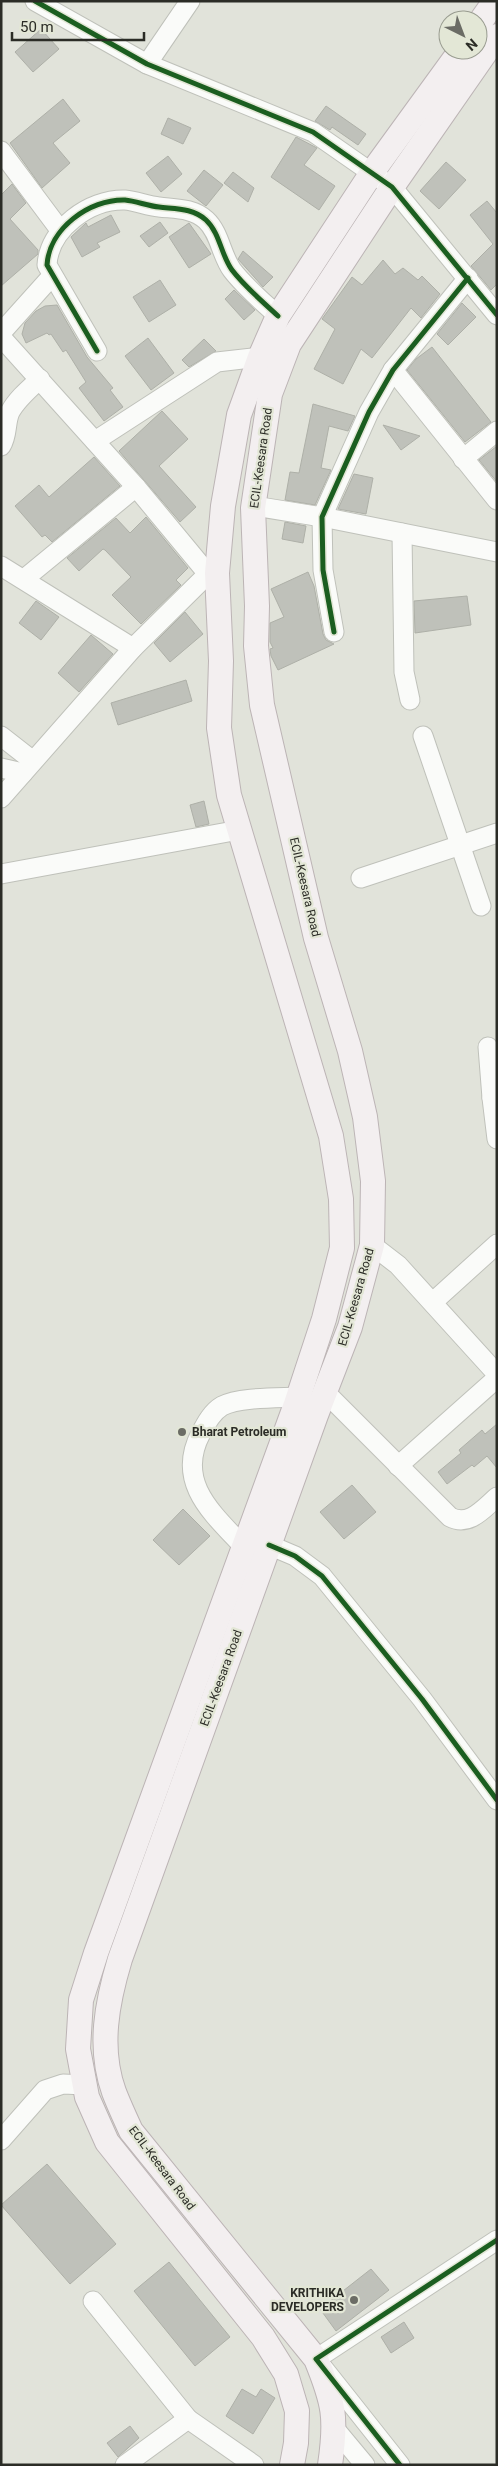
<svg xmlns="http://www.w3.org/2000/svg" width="498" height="2466" viewBox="0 0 498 2466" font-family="Roboto,sans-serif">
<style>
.building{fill:#bfc1ba;stroke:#aeb0a8}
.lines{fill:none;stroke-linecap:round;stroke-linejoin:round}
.minor-casing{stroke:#bfc1ba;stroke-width:21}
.major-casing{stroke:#bcb4b5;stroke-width:26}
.minor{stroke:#fafbf9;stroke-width:19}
.major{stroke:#f3eff0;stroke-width:24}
.cycleway-casing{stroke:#e3e7d6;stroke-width:8}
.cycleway{stroke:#1b5e20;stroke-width:5}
.poi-dot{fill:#6b6c65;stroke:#e3e7d6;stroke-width:2}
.labels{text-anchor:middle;stroke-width:4.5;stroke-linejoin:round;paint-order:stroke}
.street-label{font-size:12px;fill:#2b2c26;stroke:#e3e7d6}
.poi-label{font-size:12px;font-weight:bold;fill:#2b2c26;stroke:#e3e7d6;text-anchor:start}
</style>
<rect width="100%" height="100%" fill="#e1e3da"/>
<g class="building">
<path d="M41 29 59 49 33 72 15 52Z"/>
<path d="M63 99 80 121 53 143 70 163 42 188 10 143Z"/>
<path d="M326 106 366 134 358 145 332 127 330 130 315 121Z"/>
<path d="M168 118 191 128 183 144 161 134Z"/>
<path d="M296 137 317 148 304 165 335 186 319 210 271 177Z"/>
<path d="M168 156 182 174 161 192 146 173Z"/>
<path d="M446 162 466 180 439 209 420 191Z"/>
<path d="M204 170 223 185 206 206 187 191Z"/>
<path d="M233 172 254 188 248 202 224 183Z"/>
<path d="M12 184 26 203 10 219 38 250V254L1 286V195Z"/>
<path d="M487 201 497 213V284L491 290 471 266 493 244 470 215Z"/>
<path d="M111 215 120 232 97 243 100 247 82 257 71 237 86 223 88 227Z"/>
<path d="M160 222 168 233 149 247 140 236Z"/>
<path d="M189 223 211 254 189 268 169 237Z"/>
<path d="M243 251 273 277 263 287 238 259Z"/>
<path d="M383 260 395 274 403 268 418 280 422 276 440 294 421 318 411 308 372 358 361 349 343 384 314 369 335 329 322 319 352 277 362 285Z"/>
<path d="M160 280 176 305 149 322 133 297Z"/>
<path d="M234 290 255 310 244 320 225 299Z"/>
<path d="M462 303 476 317 448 345 437 334Z"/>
<path d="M57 305 87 357 113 388 110 390 123 407 104 421 79 388 86 382 66 350 63 352 51 334 49 335 47 333 26 343 22 334 25 323 36 311 45 306Z"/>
<path d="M148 338 174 373 151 390 125 356Z"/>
<path d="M204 339 216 351 189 367 182 360Z"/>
<path d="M432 347 491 422 465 442 407 370 416 359Z"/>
<path d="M313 404 355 416 348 431 329 426 321 468 331 470 315 505 285 500 290 472 299 473Z"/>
<path d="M162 411 188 439 159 466 196 507 180 522 119 451Z"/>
<path d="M383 425 420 436 401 450Z"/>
<path d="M497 446V482L479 460Z"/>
<path d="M94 457 120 486 52 542 45 535 42 537 15 506 39 485 49 497Z"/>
<path d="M354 474 373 478 366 514 338 509Z"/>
<path d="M146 517 188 568 176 580 181 585 141 624 112 595 131 577 105 550 103 549 79 571 67 558 116 518 130 533Z"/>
<path d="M285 522 306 526 303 543 282 539Z"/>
<path d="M308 572 314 586 323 634 326 640 334 644 278 670 271 656 270 649 273 648 270 642V623L284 617 271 589Z"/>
<path d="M467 596 471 625 415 633 414 601Z"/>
<path d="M36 601 59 617 41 640 19 623Z"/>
<path d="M185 612 203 634 170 662 154 643Z"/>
<path d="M91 635 113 654 79 692 58 673Z"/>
<path d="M186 680 192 701 118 725 111 703Z"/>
<path d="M204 801 209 824 196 827 190 805Z"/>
<path d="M497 1424V1468L487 1456 474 1467 472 1465 447 1484 438 1472 461 1453 459 1450 482 1430 485 1434Z"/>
<path d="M352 1485 376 1512 344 1539 320 1512Z"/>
<path d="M183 1509 210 1536 179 1565 153 1540Z"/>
<path d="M47 2164 116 2244 70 2284 1 2205Z"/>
<path d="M169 2262 230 2337 195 2366 134 2291Z"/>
<path d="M371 2269 389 2290 336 2331 320 2309Z"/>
<path d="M404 2322 414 2338 391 2353 381 2337Z"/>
<path d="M242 2389 256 2397 261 2389 275 2398 253 2434 226 2416Z"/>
<path d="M130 2426 139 2438 118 2457 107 2443Z"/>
</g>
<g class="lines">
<g class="minor-casing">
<g id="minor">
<path d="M35 1 147 64 313 132 392 187 497 315"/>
<path d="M147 64 190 1"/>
<path d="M1 151 60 230"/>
<path d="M1 333 52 276"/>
<path d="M1 337 136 487 208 574 217 573"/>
<path d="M97 351 47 265C49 229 89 199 125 200 136 201 148 206 159 207 176 209 193 208 206 220 220 233 221 255 232 270 245 287 263 302 278 316"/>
<path d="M393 370 497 500"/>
<path d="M95 441 217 362 260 357"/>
<path d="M1 446C8 435 5 423 10 412 17 399 29 389 40 379"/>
<path d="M463 459 497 431"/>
<path d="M254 506 322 517 497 552"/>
<path d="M402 533 404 672 410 700"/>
<path d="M1 566 133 648"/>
<path d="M24 579 136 487"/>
<path d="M334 632 323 570 322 517 369 412 393 370 468 278"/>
<path d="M1 736 33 761"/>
<path d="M423 736 481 906"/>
<path d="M1 768 23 773"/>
<path d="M1 798 133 648 208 574"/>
<path d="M1 874 239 830"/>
<path d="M361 878 497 833"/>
<path d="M488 1047 492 1098 497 1103"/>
<path d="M492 1098 497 1139"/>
<path d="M372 1245 398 1265 497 1374"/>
<path d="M433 1302 497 1244"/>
<path d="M325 1392 450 1517C469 1527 483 1509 497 1497"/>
<path d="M398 1466 497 1378"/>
<path d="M269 1545 295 1556 322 1576 422 1699 497 1800"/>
<path d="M244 1547C212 1513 175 1482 201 1433 206 1423 212 1412 222 1406 239 1397 278 1398 298 1397"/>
<path d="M1 2140 45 2090 63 2084 85 2085"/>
<path d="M93 2301 188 2419"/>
<path d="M335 2429 365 2465"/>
<path d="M125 2465 188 2419 254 2465"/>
<path d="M400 2465 316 2359 497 2240"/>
</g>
</g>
<g class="major-casing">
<g id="major">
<path d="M478 25 495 1"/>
<path d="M292 2465 296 2443 297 2411 286 2374 263 2337 107 2142 87 2097 78 2049 81 2000 96 1953 296 1404 324 1319 342 1248 341 1199 331 1136 229 795 219 728 221 661 217 573 223 506 239 415 260 357 278 316 373 171 461 50"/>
<path d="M330 2465C337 2418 334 2403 316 2359L131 2131C125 2118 119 2105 114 2092 98 2048 107 2002 120 1959L316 1415 350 1327 372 1245 373 1181 365 1117 350 1051 316 938 262 705 256 646 257 606 253 508 270 394 289 344 392 187 497 36"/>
</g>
</g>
<use href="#minor" class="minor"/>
<use href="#major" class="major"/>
<g class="cycleway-casing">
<g id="cycleway">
<path d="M35 1 147 64 313 132 392 187 497 315"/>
<path d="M97 351 47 265C49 229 89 199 125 200 136 201 148 206 159 207 176 209 193 208 206 220 220 233 221 255 232 270 245 287 263 302 278 316"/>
<path d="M334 632 323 570 322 517 369 412 393 370 468 278"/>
<path d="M269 1545 295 1556 322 1576 422 1699 497 1800"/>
<path d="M400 2465 316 2359 497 2240"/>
</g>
</g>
<use href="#cycleway" class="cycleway"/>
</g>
<g class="poi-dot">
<circle cx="182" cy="1432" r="5"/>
<circle cx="354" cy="2300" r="5"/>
</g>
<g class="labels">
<g class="street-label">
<text transform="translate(261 458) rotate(-82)" y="4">ECIL-Keesara Road</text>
<text transform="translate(305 887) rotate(77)" y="4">ECIL-Keesara Road</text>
<text transform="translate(356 1297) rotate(-74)" y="4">ECIL-Keesara Road</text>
<text transform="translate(221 1678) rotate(-70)" y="4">ECIL-Keesara Road</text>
<text transform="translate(162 2168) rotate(53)" y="4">ECIL-Keesara Road</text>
</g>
<g class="poi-label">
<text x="192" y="1436">Bharat Petroleum</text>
<text x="344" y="2297" text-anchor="end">KRITHIKA<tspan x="344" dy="14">DEVELOPERS</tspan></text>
</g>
</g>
<rect width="498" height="2466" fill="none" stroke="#2b2c26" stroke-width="5"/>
<g transform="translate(463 35) rotate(138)"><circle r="24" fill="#e3e7d6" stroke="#999c90"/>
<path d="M0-4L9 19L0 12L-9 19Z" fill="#6b6c65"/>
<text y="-8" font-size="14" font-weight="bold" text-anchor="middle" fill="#2b2c26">N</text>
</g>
<path d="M12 32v8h132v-8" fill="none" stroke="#2b2c26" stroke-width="2.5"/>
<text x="20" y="32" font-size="15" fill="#2b2c26" stroke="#e3e7d6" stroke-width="4" paint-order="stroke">50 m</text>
</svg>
